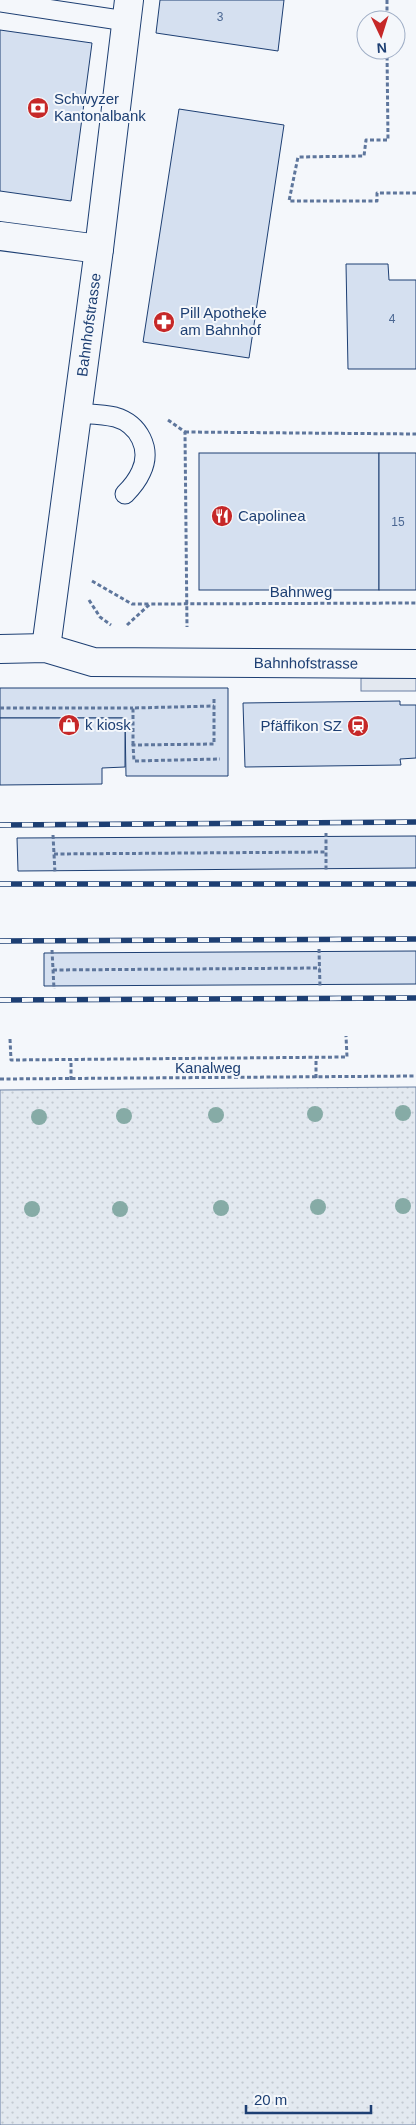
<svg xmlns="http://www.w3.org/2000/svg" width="416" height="2125" viewBox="0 0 416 2125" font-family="Helvetica,sans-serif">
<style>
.grass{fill:url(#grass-dots);stroke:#687fa3}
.parking{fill:#e3e8f0;stroke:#687fa3}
.building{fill:#d5e0f0;stroke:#1d3f73}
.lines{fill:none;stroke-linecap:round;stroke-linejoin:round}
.service-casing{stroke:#1d3f73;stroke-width:21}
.minor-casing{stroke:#1d3f73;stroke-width:30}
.path{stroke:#5e769c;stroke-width:3;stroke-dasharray:4 2.5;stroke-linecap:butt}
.service{stroke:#f4f7fb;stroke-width:19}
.minor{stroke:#f4f7fb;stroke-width:28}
.rail-casing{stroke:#1d3f73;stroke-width:5.5}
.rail{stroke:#f4f7fb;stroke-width:4;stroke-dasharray:11;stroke-linecap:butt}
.tree{fill:#86aba6}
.labels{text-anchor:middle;stroke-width:4;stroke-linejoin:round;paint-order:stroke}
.number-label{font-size:12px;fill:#4b6792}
.poi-label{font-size:15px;fill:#1d3f73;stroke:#f4f7fb;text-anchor:start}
.street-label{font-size:15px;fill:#1d3f73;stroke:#f4f7fb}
</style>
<defs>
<pattern id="grass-dots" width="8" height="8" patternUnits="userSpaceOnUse" patternTransform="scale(1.25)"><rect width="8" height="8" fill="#e3e9f0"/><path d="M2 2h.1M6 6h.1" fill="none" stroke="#c2c9d1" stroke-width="1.8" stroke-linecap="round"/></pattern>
</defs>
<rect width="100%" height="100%" fill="#f4f7fb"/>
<path class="grass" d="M416 1087V2125H0V1090Z"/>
<rect class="parking" x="361" y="678" width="55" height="13"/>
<g class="building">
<path d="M160 0H284L278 51 156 33Z"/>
<path d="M0 30 92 43 71 201 0 191Z"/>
<path d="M179 109 284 125 249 358 143 342Z"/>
<path d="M346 264H388L389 280H416V369H348Z"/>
<rect x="199" y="453" width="180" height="137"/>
<rect x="379" y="453" width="37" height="137"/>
<path d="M0 688H228V776H126L125 718H0Z"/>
<path d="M400 701V705H416V758L400 759 401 765 245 767 243 703Z"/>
<path d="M0 718H125V767L102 768V784L0 785Z"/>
<path d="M416 836V868L18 871 17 838Z"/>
<path d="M416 951V984L44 986V953Z"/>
</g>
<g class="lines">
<g class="service-casing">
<g id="service">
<path d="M0 2 126 21"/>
<path d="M76 413C88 414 103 414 115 417 139 424 152 449 141 472 137 481 131 488 125 494"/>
</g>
</g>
<g class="minor-casing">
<g id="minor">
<path d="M0 236 99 249"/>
<path id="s1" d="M46 648 99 249 129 0"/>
<path id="s2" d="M0 649 46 648 93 662 416 664"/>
</g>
</g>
<g class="path">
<path d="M387 0V20"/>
<path d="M387 50 388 140H366L364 156 298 157 289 201H377V193H416"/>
<path d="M168 420 185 432 187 627"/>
<path d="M185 432 416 434"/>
<path d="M92 581 132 604H149"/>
<path d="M89 600 100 617 111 625"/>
<path d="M127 625 150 604 416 603"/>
<path d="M214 699V744L133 745 134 761 220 759"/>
<path d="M0 708H133"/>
<path d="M133 745V708L214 706"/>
<path d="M326 833V871"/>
<path d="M53 835 55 873"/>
<path d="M54 854 326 852"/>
<path d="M319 949 320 987"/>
<path d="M52 950 54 989"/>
<path d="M53 970 320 968"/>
<path d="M10 1039 11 1060 347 1057 346 1036"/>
<path d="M316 1078V1058"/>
<path d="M0 1079 416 1076"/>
<path d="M71 1080V1060"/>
</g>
<use href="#service" class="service"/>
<use href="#minor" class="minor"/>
<g class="rail-casing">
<g id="rail">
<path d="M0 825 416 822"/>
<path d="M0 884H416"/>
<path d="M0 941 416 939"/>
<path d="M0 1000 416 998"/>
</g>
</g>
<use href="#rail" class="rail"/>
</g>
<g class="tree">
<circle cx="403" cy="1113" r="8"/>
<circle cx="315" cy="1114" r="8"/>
<circle cx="216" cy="1115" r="8"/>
<circle cx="124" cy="1116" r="8"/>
<circle cx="39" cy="1117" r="8"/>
<circle cx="403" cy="1206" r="8"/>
<circle cx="318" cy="1207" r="8"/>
<circle cx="221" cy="1208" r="8"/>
<circle cx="32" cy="1209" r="8"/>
<circle cx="120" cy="1209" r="8"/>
</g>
<defs>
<g id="bank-disc" transform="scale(1.125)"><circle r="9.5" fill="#c62828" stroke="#f4f7fb"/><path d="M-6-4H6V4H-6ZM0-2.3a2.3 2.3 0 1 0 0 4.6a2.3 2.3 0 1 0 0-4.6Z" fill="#fff"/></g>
<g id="pharmacy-disc" transform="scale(1.125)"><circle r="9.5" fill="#c62828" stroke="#f4f7fb"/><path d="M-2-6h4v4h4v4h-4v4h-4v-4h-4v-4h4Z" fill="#fff"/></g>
<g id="restaurant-disc" transform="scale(1.125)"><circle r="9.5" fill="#c62828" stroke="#f4f7fb"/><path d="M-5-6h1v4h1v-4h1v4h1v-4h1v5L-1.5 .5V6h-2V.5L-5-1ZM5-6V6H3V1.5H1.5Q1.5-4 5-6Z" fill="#fff"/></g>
<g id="shop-disc" transform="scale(1.125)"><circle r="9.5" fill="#c62828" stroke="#f4f7fb"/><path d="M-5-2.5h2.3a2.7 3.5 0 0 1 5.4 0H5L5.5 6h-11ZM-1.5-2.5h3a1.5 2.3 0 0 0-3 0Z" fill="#fff"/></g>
<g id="station-disc" transform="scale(1.125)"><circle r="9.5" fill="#c62828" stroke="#f4f7fb"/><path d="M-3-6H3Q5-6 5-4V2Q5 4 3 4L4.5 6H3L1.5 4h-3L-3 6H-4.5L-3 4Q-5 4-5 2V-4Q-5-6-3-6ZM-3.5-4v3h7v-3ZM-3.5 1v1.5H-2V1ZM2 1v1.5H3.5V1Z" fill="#fff"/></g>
</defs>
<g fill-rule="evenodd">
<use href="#bank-disc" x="38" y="108"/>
<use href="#pharmacy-disc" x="164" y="322"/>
<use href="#restaurant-disc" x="222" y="516"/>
<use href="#shop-disc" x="69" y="725"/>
<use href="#station-disc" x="358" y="726"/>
</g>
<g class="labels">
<g class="number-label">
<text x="220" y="21">3</text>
<text x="392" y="323">4</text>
<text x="398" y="526">15</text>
</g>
<g class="poi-label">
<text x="54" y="104">Schwyzer<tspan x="54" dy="17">Kantonalbank</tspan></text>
<text x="180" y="318">Pill Apotheke<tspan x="180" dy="17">am Bahnhof</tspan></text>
<text x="238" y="521">Capolinea</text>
<text x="85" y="730">k kiosk</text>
<text x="342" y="731" text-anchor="end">Pfäffikon SZ</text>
</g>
<g class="street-label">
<text dy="5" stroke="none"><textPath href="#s1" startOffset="326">Bahnhofstrasse</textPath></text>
<text x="301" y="597">Bahnweg</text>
<text dy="5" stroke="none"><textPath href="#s2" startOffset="308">Bahnhofstrasse</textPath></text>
<text x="208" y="1073">Kanalweg</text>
</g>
</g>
<g transform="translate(381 35) rotate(176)"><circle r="24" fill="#f4f7fb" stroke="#9eadc5"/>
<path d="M0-4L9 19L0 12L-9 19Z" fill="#c62828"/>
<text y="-8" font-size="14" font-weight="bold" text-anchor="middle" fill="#1d3f73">N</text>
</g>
<path d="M246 2105v8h125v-8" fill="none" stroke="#1d3f73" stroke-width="2.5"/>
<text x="254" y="2105" font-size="15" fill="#1d3f73" stroke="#f4f7fb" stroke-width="4" paint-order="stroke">20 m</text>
</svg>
